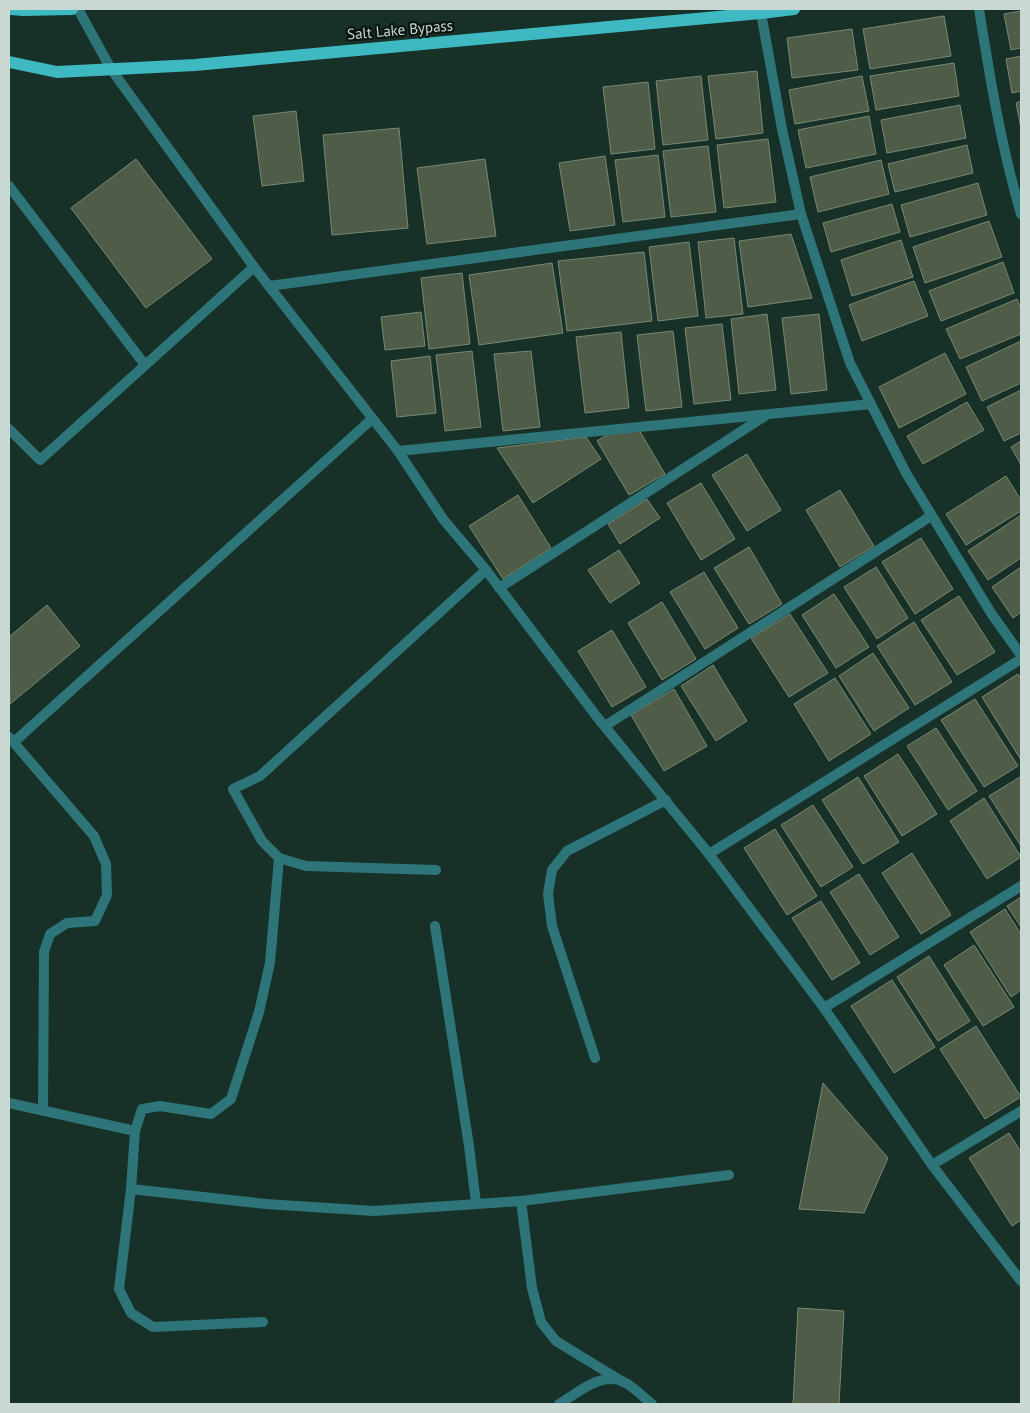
<svg xmlns="http://www.w3.org/2000/svg" width="1030" height="1413" viewBox="0 0 1030 1413" font-family="'PT Sans',sans-serif">
<style>
.building{fill:#4f5d48;stroke:#798872}
.lines{fill:none;stroke-linecap:round;stroke-linejoin:round}
.street{stroke:#2e7579;stroke-width:10}
.primary{stroke:#3fb9c1;stroke-width:12}
.labels{text-anchor:middle;stroke-width:4.5;stroke-linejoin:round;paint-order:stroke}
.street-label{font-size:15px;fill:#c9d8d2;stroke:#0b1612}
</style>
<rect width="100%" height="100%" fill="#173128"/>
<g class="building">
<path d="M1021 11V48L1011 50 1004 14Z"/>
<path d="M944 16 951 56 870 69 863 29Z"/>
<path d="M852 29 858 70 792 78 787 38Z"/>
<path d="M1021 56V91L1012 93 1006 59Z"/>
<path d="M954 63 959 96 876 110 870 76Z"/>
<path d="M757 71 763 133 716 139 708 76Z"/>
<path d="M701 76 708 140 663 145 656 81Z"/>
<path d="M862 76 869 111 795 124 789 90Z"/>
<path d="M648 82 655 149 611 154 603 87Z"/>
<path d="M1021 101V128L1016 103Z"/>
<path d="M960 105 966 138 887 153 881 120Z"/>
<path d="M296 111 304 181 262 186 253 116Z"/>
<path d="M869 116 876 154 806 168 798 130Z"/>
<path d="M399 128 408 228 332 235 323 135Z"/>
<path d="M768 139 776 202 724 208 717 145Z"/>
<path d="M967 145 973 173 895 192 888 164Z"/>
<path d="M708 146 716 212 671 217 663 151Z"/>
<path d="M658 155 665 217 623 222 615 160Z"/>
<path d="M605 156 615 225 570 231 559 163Z"/>
<path d="M136 159 212 259 146 308 71 208Z"/>
<path d="M485 159 496 236 427 244 417 168Z"/>
<path d="M881 160 889 194 818 212 810 177Z"/>
<path d="M978 183 987 215 910 237 901 205Z"/>
<path d="M892 204 900 232 831 252 823 223Z"/>
<path d="M989 221 1002 257 925 283 913 247Z"/>
<path d="M791 234 812 298 748 307 739 241Z"/>
<path d="M734 238 743 314 706 318 698 242Z"/>
<path d="M901 240 913 277 852 296 841 260Z"/>
<path d="M689 242 698 316 658 321 649 247Z"/>
<path d="M644 252 652 321 567 331 558 261Z"/>
<path d="M1003 262 1014 293 941 321 929 291Z"/>
<path d="M552 263 563 333 479 345 469 275Z"/>
<path d="M462 273 470 344 429 349 421 278Z"/>
<path d="M914 281 928 316 862 341 849 305Z"/>
<path d="M1017 299 1021 309V334L960 359 946 329Z"/>
<path d="M421 312 425 346 385 350 381 317Z"/>
<path d="M767 314 776 390 739 394 731 319Z"/>
<path d="M819 314 827 390 791 394 782 318Z"/>
<path d="M722 324 731 400 694 404 685 328Z"/>
<path d="M673 331 682 407 646 411 637 335Z"/>
<path d="M621 332 629 408 585 413 576 337Z"/>
<path d="M1021 341V383L982 401 966 367Z"/>
<path d="M472 351 481 427 445 431 436 355Z"/>
<path d="M531 351 540 427 503 431 494 354Z"/>
<path d="M945 353 966 394 899 428 879 387Z"/>
<path d="M430 356 436 413 397 417 391 361Z"/>
<path d="M1021 390V433L1004 441 987 407Z"/>
<path d="M967 402 984 430 923 464 907 436Z"/>
<path d="M639 430 665 474 629 495 597 441 610 433Z"/>
<path d="M586 437 601 459 533 503 497 448Z"/>
<path d="M1021 441V465L1011 447Z"/>
<path d="M747 454 781 510 747 531 712 475Z"/>
<path d="M1006 476 1021 500V511L966 545 946 514Z"/>
<path d="M701 483 735 539 701 560 667 503Z"/>
<path d="M840 490 874 546 840 567 806 510Z"/>
<path d="M518 495 551 548 503 579 469 526Z"/>
<path d="M647 499 660 518 620 544 608 524Z"/>
<path d="M1021 515V558L988 580 968 551Z"/>
<path d="M921 538 953 589 915 614 882 562Z"/>
<path d="M749 547 782 604 749 624 714 568Z"/>
<path d="M619 550 640 583 610 603 588 570Z"/>
<path d="M876 567 908 618 877 639 844 587Z"/>
<path d="M1021 567V612L1013 618 992 587Z"/>
<path d="M704 572 738 628 705 649 670 592Z"/>
<path d="M834 594 869 647 836 668 802 615Z"/>
<path d="M959 596 995 652 957 675 921 620Z"/>
<path d="M662 602 696 659 662 680 628 623Z"/>
<path d="M47 605 80 646 10 704 9 637Z"/>
<path d="M790 614 828 673 789 697 751 638Z"/>
<path d="M914 622 952 682 915 705 877 646Z"/>
<path d="M612 630 646 687 612 707 578 651Z"/>
<path d="M873 653 909 708 874 731 839 676Z"/>
<path d="M713 665 747 721 716 741 681 686Z"/>
<path d="M1018 674 1021 679V760L982 697Z"/>
<path d="M835 678 871 734 829 761 794 704Z"/>
<path d="M674 689 707 746 664 771 631 715Z"/>
<path d="M975 699 1018 766 984 787 941 720Z"/>
<path d="M936 728 977 791 948 810 907 746Z"/>
<path d="M898 754 937 814 902 836 864 776Z"/>
<path d="M858 777 899 842 863 864 822 800Z"/>
<path d="M1020 777 1021 778V846L989 796Z"/>
<path d="M984 798 1021 857 987 879 950 821Z"/>
<path d="M813 805 853 867 821 887 781 825Z"/>
<path d="M775 829 817 896 787 915 744 848Z"/>
<path d="M912 853 951 915 921 934 882 873Z"/>
<path d="M859 874 899 937 870 955 830 892Z"/>
<path d="M1021 897V927L1007 906Z"/>
<path d="M821 901 860 963 832 980 792 918Z"/>
<path d="M1005 909 1021 934V990L1011 997 970 932Z"/>
<path d="M974 945 1014 1007 983 1026 944 965Z"/>
<path d="M929 956 970 1021 938 1041 897 977Z"/>
<path d="M892 980 935 1047 894 1073 851 1006Z"/>
<path d="M976 1026 1021 1097 985 1119 940 1049Z"/>
<path d="M823 1083 888 1158 864 1213 799 1209Z"/>
<path d="M1009 1133 1021 1152V1220L1012 1226 969 1158Z"/>
<path d="M798 1308 844 1311 839 1404H793Z"/>
</g>
<g class="lines">
<g class="street">
<path d="M78 9 111 69 254 267 398 451 443 519 486 570 597 717 709 854 824 1008 932 1165 1021 1281"/>
<path d="M979 9C990 78 1001 146 1021 214"/>
<path d="M761 13 782 129 801 214 850 363 906 473 991 613 1021 655"/>
<path d="M9 186 145 365"/>
<path d="M269 286 801 214"/>
<path d="M9 429 40 460 254 267"/>
<path d="M398 451 871 404"/>
<path d="M499 588 765 416"/>
<path d="M605 726 931 516"/>
<path d="M9 737 94 836 106 864 107 895 95 921 67 923 50 934 44 952 43 1111"/>
<path d="M14 742 372 419"/>
<path d="M709 854 1021 659"/>
<path d="M436 870 306 866 279 858 262 841 233 789 260 776 486 570"/>
<path d="M435 926 469 1146 476 1203"/>
<path d="M824 1008 1021 886"/>
<path d="M595 1058 552 926 548 894 552 870 567 851 666 800"/>
<path d="M9 1103 135 1131"/>
<path d="M932 1165 1021 1111"/>
<path d="M131 1189 266 1204 374 1211 521 1201 729 1175"/>
<path d="M521 1201 532 1288 541 1322 556 1341 623 1382"/>
<path d="M263 1322 153 1327 131 1313 119 1289 131 1189 135 1131 142 1109 160 1106 211 1114 231 1099 259 1012 270 963 279 858"/>
<path d="M559 1404C578 1393 601 1371 624 1382 634 1387 643 1397 652 1404"/>
</g>
<g class="primary">
<path d="M11 9 23 10 72 9"/>
<path d="M9 62 57 72 195 65 761 13 794 9"/>
</g>
</g>
<g class="labels">
<g class="street-label">
<text transform="translate(400 30) rotate(-5)" y="5">Salt Lake Bypass</text>
</g>
</g>
<rect width="1030" height="1413" fill="none" stroke="#c9d8d2" stroke-width="20"/>
</svg>
